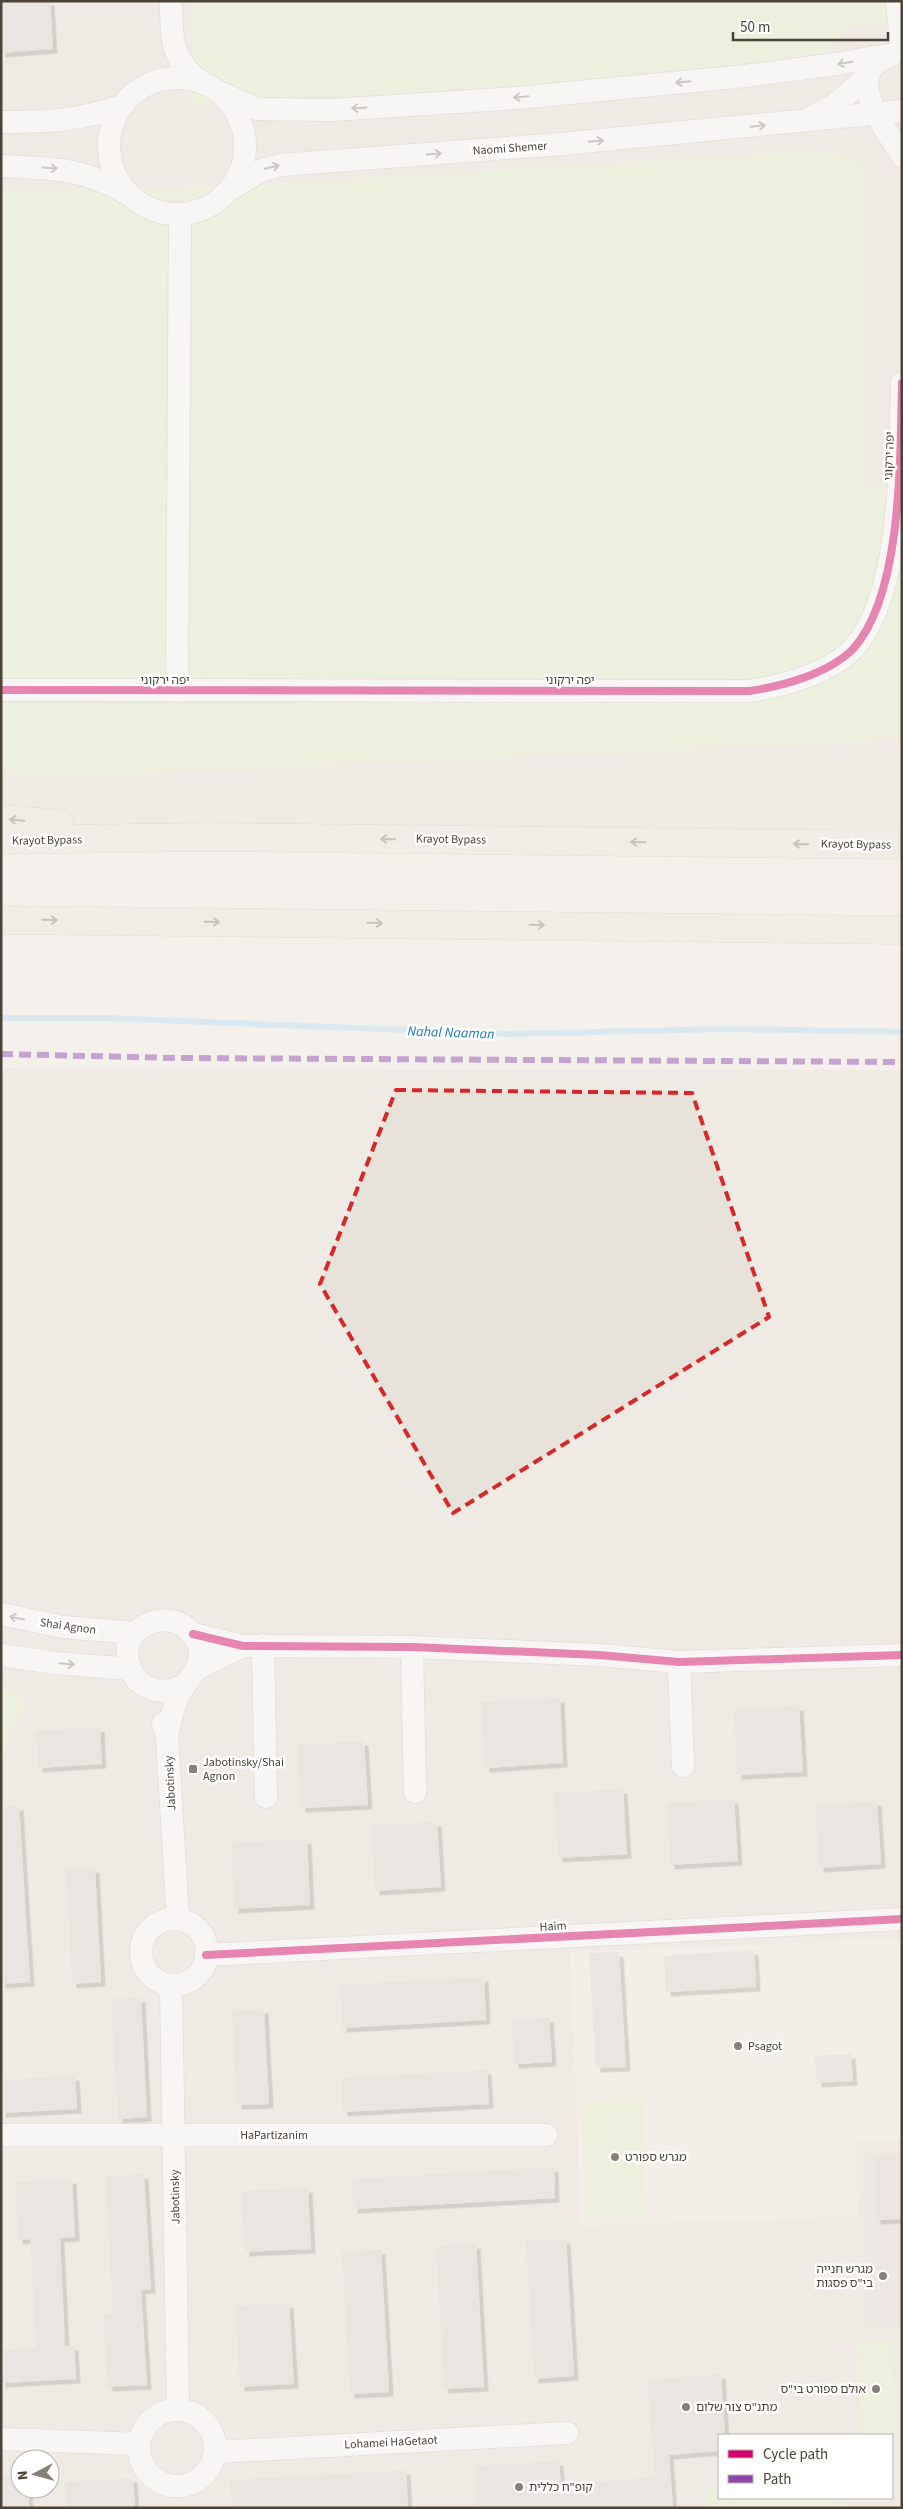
<svg xmlns="http://www.w3.org/2000/svg" width="903" height="2509" viewBox="0 0 903 2509" font-family="'Source Sans 3','Noto Sans Hebrew',sans-serif">
<style>
.residential{fill:#e8e3da;fill-rule:evenodd}
.education{fill:#f2ecdf}
.green{fill:#e2efcb}
.parking{fill:#e3e0dc}
.lines{fill:none;stroke-linecap:round;stroke-linejoin:round}
.stream{stroke:#badff5;stroke-width:6}
.building{fill:#dcd9d3;filter:url(#shadow)}
.minor-casing{stroke:#d2cfca;stroke-width:24}
.highway-casing{stroke:#cebea6;stroke-width:29}
.minor{stroke:#fdfdfc;stroke-width:22}
.highway{stroke:#ede7db;stroke-width:28}
.quiet{stroke:#8e44ad;stroke-width:6;stroke-dasharray:12 6;stroke-linecap:butt}
.cycleway-casing{stroke:#fff;stroke-width:11}
.cycleway{stroke:#d6006c;stroke-width:8}
.oneway{stroke:#9c9790}
.oneway2{stroke:#948d81}
.marked{fill:none;stroke:#d62828;stroke-width:4;stroke-dasharray:10 6;stroke-linejoin:round}
.poi-dot{fill:#878077;stroke:#fff;stroke-width:2}
.labels{text-anchor:middle;stroke-width:5;stroke-linejoin:round;paint-order:stroke}
.street-label{font-size:12px;fill:#4c4337;stroke:#fff}
.poi-label{font-size:12px;fill:#4c4337;stroke:#fff;text-anchor:start}
.water-label{font-size:14px;font-style:italic;fill:#2078b3;stroke:#fff}
</style>
<defs>
<filter id="shadow"><feDropShadow dx="4.5" dy="4.5" stdDeviation="0" flood-color="#0004"/></filter>
</defs>
<rect width="100%" height="100%" fill="#f4f1ed"/>
<g class="residential">
<path d="M1 1H902V830L1 827Z"/>
<path d="M1 1068 902 1070V2508H1ZM719 2435H892V2498H719ZM20 2459H50V2489H20Z"/>
</g>
<path class="education" d="M902 1939V2140L855 2141 858 2216 581 2226 570 1952Z"/>
<g class="green">
<path d="M192 1H902V20L848 26 818 63 762 81 194 108Z"/>
<path d="M809 151 841 154 861 162 865 198V487L902 484V740L77 777 1 774V191L246 185Z"/>
<path d="M1 1687 26 1698 1 1759Z"/>
<path d="M643 2098 646 2215 586 2217 583 2099Z"/>
<path d="M892 2341 896 2442 892 2443V2435H860L856 2342Z"/>
<path d="M719 2487V2498H841L842 2508H708L707 2488Z"/>
</g>
<path class="parking" d="M863 2149H902V2328H866Z"/>
<g class="lines">
<path class="stream" d="M1 1018H107L506 1034 726 1029 902 1032"/>
</g>
<g class="building">
<path d="M1 1H50L53 49 1 53Z"/>
<path d="M560 1698 563 1763 485 1768 481 1702Z"/>
<path d="M799 1706 803 1772 737 1775 734 1709Z"/>
<path d="M100 1727 102 1764 38 1768 36 1731Z"/>
<path d="M364 1741 368 1805 301 1808 297 1745Z"/>
<path d="M623 1789 627 1854 558 1858 554 1793Z"/>
<path d="M734 1799 738 1861 670 1865 667 1803Z"/>
<path d="M877 1801 881 1864 819 1868 815 1805Z"/>
<path d="M19 1806 30 1982 1 1984V1807Z"/>
<path d="M437 1822 441 1887 375 1891 371 1825Z"/>
<path d="M307 1839 310 1905 234 1909 231 1843Z"/>
<path d="M95 1868 101 1982 72 1984 66 1869Z"/>
<path d="M754 1950 756 1987 666 1992 664 1956Z"/>
<path d="M619 1952 626 2067 596 2068 589 1953Z"/>
<path d="M484 1977 486 2020 342 2028 340 1985Z"/>
<path d="M141 1998 147 2117 118 2119 111 1999Z"/>
<path d="M264 2009 269 2104 237 2105 232 2011Z"/>
<path d="M549 2018 552 2062 514 2064 512 2020Z"/>
<path d="M851 2054 853 2081 817 2083 815 2056Z"/>
<path d="M487 2070 489 2104 343 2112 341 2078Z"/>
<path d="M75 2076 77 2109 1 2113V2080Z"/>
<path d="M902 2155V2219L876 2220 874 2156Z"/>
<path d="M554 2167 555 2198 353 2209 352 2179Z"/>
<path d="M144 2174 151 2289 141 2290 147 2385 108 2387 103 2314H113L105 2176Z"/>
<path d="M72 2179 75 2237 60 2238 65 2346H74L76 2379 1 2383V2350L36 2348 30 2239 18 2240 15 2182Z"/>
<path d="M308 2188 311 2249 245 2252 241 2191Z"/>
<path d="M566 2239 574 2376 534 2379 526 2241Z"/>
<path d="M476 2244 484 2387 444 2389 436 2246Z"/>
<path d="M381 2250 389 2392 350 2394 342 2252Z"/>
<path d="M289 2303 294 2384 240 2387 235 2306Z"/>
<path d="M721 2374 725 2435H719V2451L669 2455 673 2508H477L475 2466 559 2461 561 2485 655 2477 647 2380Z"/>
<path d="M406 2470 408 2508H232L230 2480Z"/>
<path d="M20 2476V2489H28L29 2508H1V2477Z"/>
<path d="M133 2478 135 2508H66L65 2482Z"/>
</g>
<g class="lines">
<g class="minor-casing">
<g id="minor">
<path d="M171 1C172 38 169 58 201 82"/>
<path d="M897 1 902 51"/>
<path d="M891 55C838 73 887 129 902 156"/>
<circle cx="177" cy="146" r="68"/>
<path d="M219 92 257 109 332 110 517 98 745 76 837 64 893 54"/>
<path d="M812 117 834 105 869 75"/>
<path d="M1 122C47 122 77 121 122 106"/>
<path d="M1 166C51 168 83 168 128 194"/>
<path d="M229 190 262 170 281 165 561 144 902 111"/>
<path d="M1 690 749 691C783 686 828 674 853 649 903 594 900 456 902 383"/>
<path d="M177 691 180 214"/>
<path d="M1 1614 63 1627 135 1633"/>
<path d="M193 1634 243 1646 412 1647 599 1655 679 1662 902 1655"/>
<path d="M263 1645 266 1797"/>
<path d="M412 1647 415 1792"/>
<path d="M1 1655 55 1663 131 1669"/>
<path d="M679 1662 683 1766"/>
<path d="M198 1668 243 1646"/>
<path d="M163 1724 167 1736 178 1919"/>
<path d="M167 1736C170 1724 172 1711 177 1699 186 1677 213 1663 193 1635 173 1606 121 1623 128 1660 133 1688 159 1697 183 1686"/>
<circle cx="174" cy="1952" r="33"/>
<path d="M206 1955 902 1919"/>
<path d="M171 1985 178 2409"/>
<path d="M1 2135H546"/>
<circle cx="177" cy="2448" r="38"/>
<path d="M1 2439 138 2444"/>
<path d="M215 2452 567 2433"/>
</g>
</g>
<g class="highway-casing">
<g id="highway">
<path d="M1 819 59 824"/>
<path d="M1 840 205 837 902 845"/>
<path d="M1 920 902 930"/>
</g>
</g>
<use href="#minor" class="minor"/>
<use href="#highway" class="highway"/>
<path class="quiet" d="M1 1054 177 1058 902 1062"/>
<g class="cycleway-casing">
<g id="cycleway">
<path d="M1 690 749 691C783 686 828 674 853 649 903 594 900 456 902 383"/>
<path d="M193 1634 243 1646 412 1647 599 1655 679 1662 902 1655"/>
<path d="M206 1955 902 1919"/>
</g>
</g>
<use href="#cycleway" class="cycleway"/>
</g>
<defs><path id="oneway-shaft" d="M-6 0H5M1.5-3L5.5 0L1.5 3" fill="none" stroke-width="1.6" stroke-linecap="round" stroke-linejoin="round" transform="scale(1.25)"/></defs>
<g class="oneway">
<use href="#oneway-shaft" transform="translate(845 63) rotate(170)"/>
<use href="#oneway-shaft" transform="translate(683 82) rotate(175)"/>
<use href="#oneway-shaft" transform="translate(521 97) rotate(175)"/>
<use href="#oneway-shaft" transform="translate(359 108) rotate(176)"/>
<use href="#oneway-shaft" transform="translate(758 126) rotate(-6)"/>
<use href="#oneway-shaft" transform="translate(596 141) rotate(-5)"/>
<use href="#oneway-shaft" transform="translate(434 154) rotate(-4)"/>
<use href="#oneway-shaft" transform="translate(272 167) rotate(-13)"/>
<use href="#oneway-shaft" transform="translate(50 168) rotate(4)"/>
<use href="#oneway-shaft" transform="translate(17 1618) rotate(-169)"/>
<use href="#oneway-shaft" transform="translate(67 1664) rotate(5)"/>
</g>
<g class="oneway2">
<use href="#oneway-shaft" transform="translate(17 820) rotate(-175)"/>
<use href="#oneway-shaft" transform="translate(388 839) rotate(-179)"/>
<use href="#oneway-shaft" transform="translate(638 842) rotate(-179)"/>
<use href="#oneway-shaft" transform="translate(801 844) rotate(-179)"/>
<use href="#oneway-shaft" transform="translate(50 920) rotate(1)"/>
<use href="#oneway-shaft" transform="translate(212 922) rotate(1)"/>
<use href="#oneway-shaft" transform="translate(375 923) rotate(1)"/>
<use href="#oneway-shaft" transform="translate(537 925) rotate(1)"/>
</g>
<path d="M0 0H903V2509H0ZM396 1090 692 1093 769 1317 453 1513 320 1284Z" fill="#f4f1ed" fill-opacity=".55" fill-rule="evenodd"/>
<path class="marked" d="M396 1090 692 1093 769 1317 453 1513 320 1284Z"/>
<g class="poi-dot">
<rect x="188" y="1764" width="10" height="10" rx="2.5"/>
<circle cx="738" cy="2046" r="5"/>
<circle cx="615" cy="2157" r="5"/>
<circle cx="883" cy="2276" r="5"/>
<circle cx="876" cy="2389" r="5"/>
<circle cx="686" cy="2407" r="5"/>
<circle cx="519" cy="2487" r="5"/>
</g>
<g class="labels">
<g class="street-label">
<text transform="translate(510 148) rotate(-4)" y="4">Naomi Shemer</text>
<text transform="translate(889 456) rotate(-88)" y="4">יפה ירקוני</text>
<text x="165" y="684">יפה ירקוני</text>
<text x="570" y="684">יפה ירקוני</text>
<text transform="translate(451 839) rotate(1)" y="4">Krayot Bypass</text>
<text transform="translate(47 840) rotate(-1)" y="4">Krayot Bypass</text>
<text transform="translate(856 844) rotate(1)" y="4">Krayot Bypass</text>
<text transform="translate(68 1626) rotate(8)" y="4">Shai Agnon</text>
<text transform="translate(170 1783) rotate(-93)" y="4">Jabotinsky</text>
<text transform="translate(553 1926) rotate(-3)" y="4">Haim</text>
<text x="274" y="2139">HaPartizanim</text>
<text transform="translate(175 2197) rotate(-91)" y="4">Jabotinsky</text>
<text transform="translate(391 2442) rotate(-3)" y="4">Lohamei HaGetaot</text>
</g>
<g class="poi-label">
<text x="203" y="1766">Jabotinsky/Shai<tspan x="203" dy="14">Agnon</tspan></text>
<text x="748" y="2050">Psagot</text>
<text x="625" y="2161">מגרש ספורט</text>
<text x="873" y="2273" text-anchor="end">מגרש חנייה<tspan x="873" dy="14">בי"ס פסגות</tspan></text>
<text x="866" y="2393" text-anchor="end">אולם ספורט בי"ס</text>
<text x="696" y="2411">מתנ"ס צור שלום</text>
<text x="529" y="2491">קופ"ח כללית</text>
</g>
<g class="water-label">
<text transform="translate(451 1032) rotate(2)" y="5">Nahal Naaman</text>
</g>
</g>
<rect width="903" height="2509" fill="none" stroke="#4c4337" stroke-width="5"/>
<rect x="718" y="2434" width="175" height="65" fill="#ffffff" stroke="#b7b4af"/>
<rect x="728" y="2450" width="25" height="8" fill="#d6006c" stroke="#b7b4af"/>
<text x="763" y="2459" font-size="15" fill="#4c4337">Cycle path</text>
<rect x="728" y="2475" width="25" height="8" fill="#8e44ad" stroke="#b7b4af"/>
<text x="763" y="2484" font-size="15" fill="#4c4337">Path</text>
<g transform="translate(35 2474) rotate(264)"><circle r="24" fill="#ffffff" stroke="#b7b4af"/>
<path d="M0-4L9 19L0 12L-9 19Z" fill="#878077"/>
<text y="-8" font-size="14" font-weight="bold" text-anchor="middle" fill="#4c4337">N</text>
</g>
<path d="M733 32v8h155v-8" fill="none" stroke="#4c4337" stroke-width="2.5"/>
<text x="740" y="32" font-size="15" fill="#4c4337" stroke="#ffffff" stroke-width="4" paint-order="stroke">50 m</text>
</svg>
